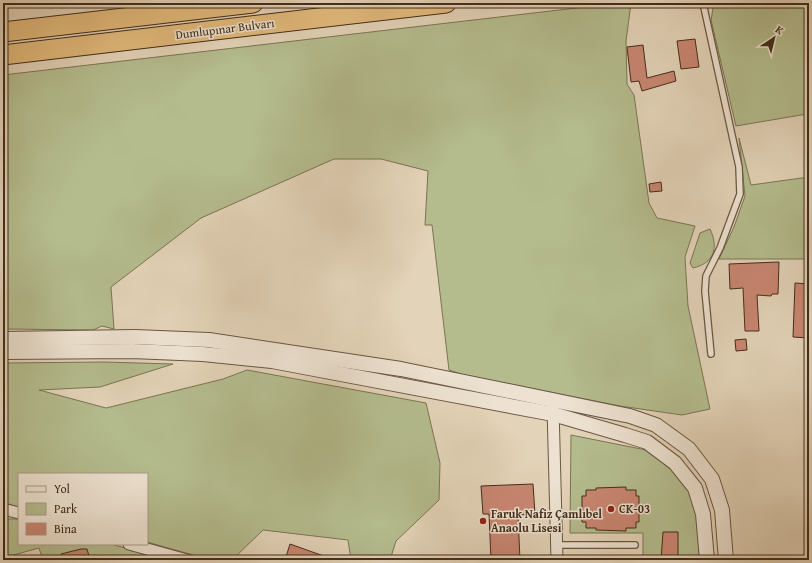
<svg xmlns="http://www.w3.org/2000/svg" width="812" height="563" viewBox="0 0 812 563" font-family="'Gentium Book Plus',serif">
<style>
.green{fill:#b4bc8e;stroke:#7b7454}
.building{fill:#c98672;stroke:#422d1b}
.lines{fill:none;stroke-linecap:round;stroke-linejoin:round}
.service-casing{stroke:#6a5642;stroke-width:8}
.minor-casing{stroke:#6a5642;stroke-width:13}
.tertiary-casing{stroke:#6a5642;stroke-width:16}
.trunk-casing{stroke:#422d1b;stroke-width:21}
.service{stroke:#ede2d1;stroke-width:5.5}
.minor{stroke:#ede2d1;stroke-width:11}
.tertiary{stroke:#ede2d1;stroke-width:14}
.trunk{stroke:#e2ba7c;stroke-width:19}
.poi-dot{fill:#8f2418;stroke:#ede2d1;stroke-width:1.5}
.labels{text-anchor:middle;stroke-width:3;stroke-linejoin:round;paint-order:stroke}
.street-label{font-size:12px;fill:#422d1b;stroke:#ede2d1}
.poi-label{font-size:12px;font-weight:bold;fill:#422d1b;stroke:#ede2d1;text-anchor:start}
</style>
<rect width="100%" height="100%" fill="#e3d3b8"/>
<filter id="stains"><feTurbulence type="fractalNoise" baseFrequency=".005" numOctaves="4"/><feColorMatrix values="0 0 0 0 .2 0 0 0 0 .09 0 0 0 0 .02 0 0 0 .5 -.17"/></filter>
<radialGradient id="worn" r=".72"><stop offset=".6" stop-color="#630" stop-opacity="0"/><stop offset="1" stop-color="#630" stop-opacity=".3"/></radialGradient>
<g class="green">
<path d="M619 3H631L626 41 627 84 634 95 649 203 657 218 695 226 685 257 688 306 710 409 682 415 620 406 464 375 449 370 432 225H425L428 171 381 159H334L201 218 111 287 114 329 102 326 93 330 3 329V75Z"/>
<path d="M714 3H809V121L807 114 736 126 711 20Z"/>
<path d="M739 138 751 185 809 177V259H719L734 227 745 196Z"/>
<path d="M710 229C719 248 714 263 693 268L690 263 700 233Z"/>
<path d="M104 362 173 364 100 387 39 390 106 408 223 379 247 370 426 403 440 463 439 500 396 541 390 560H351L348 540 263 530 232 560H211L147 542V474H19V507L3 503V363Z"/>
<path d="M571 435 646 450 670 467 691 492 700 517 699 560H643V533H570Z"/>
<path d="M3 519H19V544H111L167 560H43L39 548 3 558V560Z"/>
</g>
<g class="building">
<path d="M695 39 699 67 681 69 677 41Z"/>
<path d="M643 45 647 78 674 71 676 81 642 91 639 81 631 82 627 47Z"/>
<path d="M661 182 662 191 650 192 649 184Z"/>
<path d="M779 262 778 294H772L771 296 757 295 759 331H745L743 288 730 289 729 264Z"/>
<path d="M795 283 809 284V338L793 337Z"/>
<path d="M746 339 747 350 736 351 735 340Z"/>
<path d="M533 484 535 514 518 515 520 560H491L489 514H483L481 486Z"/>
<path d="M626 487V490H636V496H639V522H636V528H626V531L596 530V528H586V522H582V496H586V490H596V488Z"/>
<path d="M663 532H678V560H661Z"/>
<path d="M290 544 332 559 331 560H285Z"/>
<path d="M81 549H87L90 560H63L61 554Z"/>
</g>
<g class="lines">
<g class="service-casing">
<g id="service">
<path d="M703 3 739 167 740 194 720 248 706 276 705 291 711 354"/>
<path d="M557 545H635"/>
</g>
</g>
<g class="minor-casing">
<g id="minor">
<path d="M553 407 557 560"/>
<path d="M3 509 19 513"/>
<path d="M129 544 187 560"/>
</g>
</g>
<g class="tertiary-casing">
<g id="tertiary">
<path d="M3 339 135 337 209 340 401 369 630 416 656 425 689 449 712 479 722 510 726 560"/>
<path d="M3 352 132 351 203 354 272 361 553 414 625 435 647 442 675 463 695 488 703 514 707 560"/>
</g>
</g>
<g class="trunk-casing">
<g id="trunk">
<path d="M3 32 253 3"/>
<path d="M3 55 446 3"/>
</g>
</g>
<use href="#service" class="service"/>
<use href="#minor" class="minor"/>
<use href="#tertiary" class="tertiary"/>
<use href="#trunk" class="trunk"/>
</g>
<g class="poi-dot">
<circle cx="611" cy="509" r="4"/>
<circle cx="483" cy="521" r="4"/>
</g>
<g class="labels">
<g class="street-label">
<text transform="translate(225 29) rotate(-7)" y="4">Dumlupınar Bulvarı</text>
</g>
<g class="poi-label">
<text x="619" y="513">CK-03</text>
<text x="491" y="518">Faruk Nafiz Çamlıbel<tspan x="491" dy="14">Anaolu Lisesi</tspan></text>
</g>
</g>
<rect width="812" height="563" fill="none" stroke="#e3d3b8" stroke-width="16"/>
<rect x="4" y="4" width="804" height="555" fill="none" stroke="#422d1b" stroke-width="2"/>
<rect x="8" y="8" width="796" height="547" fill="none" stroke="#422d1b"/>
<rect x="18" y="473" width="130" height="72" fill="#ede2d1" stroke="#a99a88"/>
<rect x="26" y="486" width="20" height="6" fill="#ede2d1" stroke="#a99a88"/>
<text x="54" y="493" font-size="12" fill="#422d1b">Yol</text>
<rect x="26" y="503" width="20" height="12" fill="#b4bc8e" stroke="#a99a88"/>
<text x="54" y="513" font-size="12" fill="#422d1b">Park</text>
<rect x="26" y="523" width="20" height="12" fill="#c98672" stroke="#a99a88"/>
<text x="54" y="533" font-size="12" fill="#422d1b">Bina</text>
<g transform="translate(774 38) rotate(35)" stroke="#ede2d1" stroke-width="3" paint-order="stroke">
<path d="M0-3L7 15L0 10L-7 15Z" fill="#422d1b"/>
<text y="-6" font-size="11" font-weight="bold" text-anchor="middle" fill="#422d1b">K</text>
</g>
<rect width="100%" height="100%" filter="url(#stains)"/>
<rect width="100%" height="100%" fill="url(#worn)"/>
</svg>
